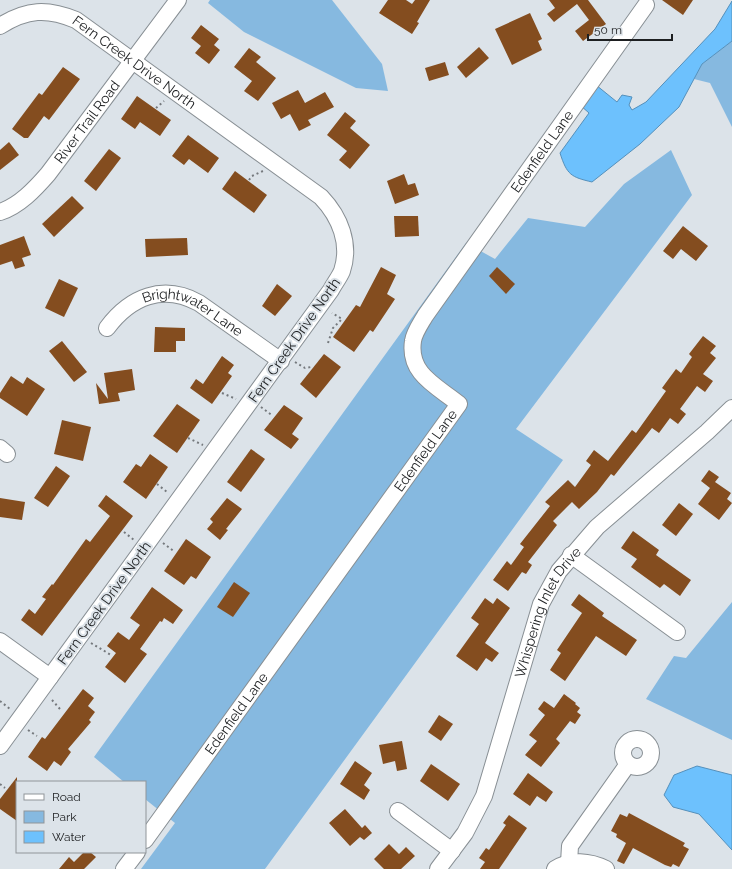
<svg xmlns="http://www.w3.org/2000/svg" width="732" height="869" viewBox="0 0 732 869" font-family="Raleway,sans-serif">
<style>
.green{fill:#86b9e0}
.water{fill:#6dc1fd;stroke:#5590bb}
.building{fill:#844d1f}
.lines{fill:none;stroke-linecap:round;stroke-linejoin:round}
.minor-casing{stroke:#888f94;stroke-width:18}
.path{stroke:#75797d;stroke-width:2;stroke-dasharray:2 3;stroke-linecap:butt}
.minor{stroke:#fff;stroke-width:16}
.labels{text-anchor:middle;stroke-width:4;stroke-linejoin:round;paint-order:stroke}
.street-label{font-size:14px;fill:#1d1f21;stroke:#dce3e9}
</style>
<rect width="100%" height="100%" fill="#dce3e9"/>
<g class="green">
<path d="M210 0H332L382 64 388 91 356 88 244 32 208 3Z"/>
<path d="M732 41V127L710 83 694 79 702 64Z"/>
<path d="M671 150 692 195 516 429 563 460 265 869H141L175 823 145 799V782H124L94 757 466 243 495 259 528 218 585 227 624 184Z"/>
<path d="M732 602V740L646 699 674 656 686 658Z"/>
</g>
<g class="water">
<path d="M732 1V41L702 64 679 107 640 144 592 182C571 177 567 175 560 153L589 113 580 105 596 85 617 102 622 95 632 97 629 105 632 110 646 102 715 29Z"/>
<path d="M697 766 732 775V850L699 814 673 807 664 795 674 775Z"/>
</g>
<g class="building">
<path d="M388 0H406L412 4 415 0H430L417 22 419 23 412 34 379 13Z"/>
<path d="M549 0H588L606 24 583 41 575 31 589 20 577 4 554 22 547 14 555 8Z"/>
<path d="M662 0H693L683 15Z"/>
<path d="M530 13 542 39 538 41 542 50 512 65 495 29Z"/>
<path d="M201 25 219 39 214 45 220 50 209 64 195 53 201 46 191 38Z"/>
<path d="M479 47 489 58 466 78 457 67Z"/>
<path d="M249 48 261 57 256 62 276 78 258 101 244 91 252 81 234 67Z"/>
<path d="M445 62 449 75 429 81 425 68Z"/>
<path d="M63 67 80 79 49 120 44 116 28 138H24L12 129 39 93 42 95Z"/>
<path d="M298 90 305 103 325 92 334 107 308 120 311 125 299 131 290 114 281 119 272 103Z"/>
<path d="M137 96 171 120 160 136 140 122 135 129 121 119Z"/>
<path d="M345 112 356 121 350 128 370 145 350 169 339 160 347 151 327 135Z"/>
<path d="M188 135 219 158 208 173 189 159 184 165 172 156Z"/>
<path d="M9 142 19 155 0 170V150Z"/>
<path d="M109 149 121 158 96 191 84 181Z"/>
<path d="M235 171 267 195 254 213 222 189Z"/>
<path d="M404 174 408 185 415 183 419 195 395 204 387 181Z"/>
<path d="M72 196 84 208 54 237 42 224Z"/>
<path d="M394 216H418L419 236 395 237Z"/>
<path d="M683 226 708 246 696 261 681 249 673 259 663 251Z"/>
<path d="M24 236 31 255 22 258 25 266 15 269 12 261 0 265V245Z"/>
<path d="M187 238 188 255 146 257 145 239Z"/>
<path d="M381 267 396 275 387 294 395 299 373 332 370 330 354 352 333 337 356 305 360 307Z"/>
<path d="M497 267 515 284 506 294 489 276Z"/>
<path d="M59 279 78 288 64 317 45 308Z"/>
<path d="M277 284 292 296 275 316 262 306Z"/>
<path d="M155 327 185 328V341H176V352H154Z"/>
<path d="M703 336 716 346 710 353 716 358 703 374 713 381 705 392 697 386 680 409 686 414 678 424 670 418 659 433 652 428 614 476 611 474 597 492 579 509 572 502 553 521 557 525 528 562 532 565 526 574 522 572 508 591 493 580 507 561 511 565 524 547 520 544 550 506 545 502 568 480 575 487 591 465 586 461 594 450 608 461 632 430 636 433 666 391 662 388 676 369 681 373 692 357 689 354Z"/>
<path d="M62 341 87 372 74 382 49 351Z"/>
<path d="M324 354 341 367 316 398 300 384Z"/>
<path d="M222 356 234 365 228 373 232 376 212 404 190 388 196 379 203 384Z"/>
<path d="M132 369 135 390 118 393 120 401 99 404 96 383 108 399 104 373Z"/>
<path d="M11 376 23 384 27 377 45 389 27 416 0 398V393Z"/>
<path d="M177 404 200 420 177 453 153 436Z"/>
<path d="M284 405 303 418 292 434 299 439 291 449 264 430Z"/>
<path d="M62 420 91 427 83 461 54 454Z"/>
<path d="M251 449 265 459 241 492 227 482Z"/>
<path d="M150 454 168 467 146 499 123 482 136 464 141 467Z"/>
<path d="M56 466 70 476 48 507 34 498Z"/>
<path d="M709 470 719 477 715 482 731 493 727 499 732 503 719 520 698 504 710 488 701 481Z"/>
<path d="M106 495 133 516 42 636 21 620 29 609 35 614 46 599 42 597 52 584 53 585 86 539 90 542 110 516 98 506Z"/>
<path d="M0 498 25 502 22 520 0 517Z"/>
<path d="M227 498 242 509 226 529 228 530 220 540 207 529 213 522 210 519Z"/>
<path d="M679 503 693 514 676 536 662 525Z"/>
<path d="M633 531 659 550 656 555 691 580 680 596 664 584 660 588 631 567 637 559 621 548Z"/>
<path d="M186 539 211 557 196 579 191 576 184 585 164 571Z"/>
<path d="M234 582 250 593 233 617 217 607Z"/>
<path d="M152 587 183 610 173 624 164 618 162 622 160 621 140 649 147 654 125 683 105 667 116 653 107 646 118 632 129 640 140 625 130 618Z"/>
<path d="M579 594 604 613 602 616 637 640 626 656 596 636 565 681 550 670 561 653 557 650 582 613 571 605Z"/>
<path d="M485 598 493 604 497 598 510 608 485 643 499 653 492 662 486 658 477 671 456 656 479 624 471 618Z"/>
<path d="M83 689 94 698 88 706 95 712 89 720 91 722 68 749 71 752 61 766 54 761 47 771 28 757 42 737 45 739Z"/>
<path d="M564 694 576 703 575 704 580 708 577 712 581 715 575 724 570 721 556 739 560 743 541 767 525 755 537 741 529 735 545 715 538 709 544 701 554 708Z"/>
<path d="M439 715 453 724 441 741 428 732Z"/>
<path d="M402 741 407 769 397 771 395 761 383 764 379 745Z"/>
<path d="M355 761 372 773 364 785 370 790 364 800 340 784Z"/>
<path d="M431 764 460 784 448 801 420 781Z"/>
<path d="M528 773 553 792 546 802 537 796 530 806 513 794Z"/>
<path d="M17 777V821L0 809V799Z"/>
<path d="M345 809 362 828 365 825 372 833 364 840 360 837 350 846 329 823Z"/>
<path d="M629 813 685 843 683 846 689 849 679 867 673 864 671 867 665 865 633 848 624 864 617 861 626 843 616 837 617 834 611 831 620 814 627 817Z"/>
<path d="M509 815 527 828 499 869H480L485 862 479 858 486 848 489 850 506 825 503 823Z"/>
<path d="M389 844 399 854 406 847 415 856 401 869H384L374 859Z"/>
<path d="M84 852H90L96 857 84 869H59L69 857 74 862Z"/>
</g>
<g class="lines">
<g class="minor-casing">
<g id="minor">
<path id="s1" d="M0 26C27 9 47 8 76 20L321 197C340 217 351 244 342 271 339 278 334 284 331 290L0 746"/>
<path id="s2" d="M0 212C19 206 35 189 48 174L178 0"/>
<path id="s3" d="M107 328C130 297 163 283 199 303L281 361"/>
<path d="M0 448 7 454"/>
<path d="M571 555 677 632"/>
<path d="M0 641 50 677"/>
<circle cx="637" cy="753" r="14"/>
<path d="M398 811 452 851"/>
<path id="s4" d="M145 840 459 404C437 386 408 374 413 341 414 333 421 323 425 316L646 5"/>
<path d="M569 863 570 846 628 764"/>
<path d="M124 869 137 852"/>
<path id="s5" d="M438 869 465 833 484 796 541 604 559 571 597 527 707 432 732 408"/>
<path d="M555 869C570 859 590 861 606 869"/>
</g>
</g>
<g class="path">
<path d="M156 108 164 101"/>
<path d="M249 180 252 176 263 171"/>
<path d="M328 343 333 328 342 319 332 313"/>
<path d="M295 362 305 368 311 367"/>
<path d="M222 393 236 399"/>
<path d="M261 407 273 416"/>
<path d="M188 438 203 445"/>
<path d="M157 484 167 492"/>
<path d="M124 532 134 540"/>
<path d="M163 543 175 552"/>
<path d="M91 643 111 655"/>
<path d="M52 700 60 709"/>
<path d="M0 701 10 709"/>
<path d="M28 730 37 736"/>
<path d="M0 784 5 788"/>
</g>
<use href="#minor" class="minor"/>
</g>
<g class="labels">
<g class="street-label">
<text dy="5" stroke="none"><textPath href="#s1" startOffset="152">Fern Creek Drive North</textPath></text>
<text dy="5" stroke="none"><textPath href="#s2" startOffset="127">River Trail Road</textPath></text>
<text dy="5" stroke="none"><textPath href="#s4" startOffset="850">Edenfield Lane</textPath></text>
<text dy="5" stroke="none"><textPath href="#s3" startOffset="102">Brightwater Lane</textPath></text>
<text transform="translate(294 340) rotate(-55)" y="5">Fern Creek Drive North</text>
<text dy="5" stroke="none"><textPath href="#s4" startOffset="480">Edenfield Lane</textPath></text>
<text transform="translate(104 603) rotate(-54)" y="5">Fern Creek Drive North</text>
<text dy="5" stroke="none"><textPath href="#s5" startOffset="282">Whispering Inlet Drive</textPath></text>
<text dy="5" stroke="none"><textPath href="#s4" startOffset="156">Edenfield Lane</textPath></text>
</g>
</g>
<rect x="16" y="781" width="130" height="72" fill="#dce3e9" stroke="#909599"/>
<rect x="24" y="794" width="20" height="6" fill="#ffffff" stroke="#909599"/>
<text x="52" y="801" font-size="12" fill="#1d1f21">Road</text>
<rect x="24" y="811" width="20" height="12" fill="#86b9e0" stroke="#909599"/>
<text x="52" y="821" font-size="12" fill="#1d1f21">Park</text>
<rect x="24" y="831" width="20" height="12" fill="#6dc1fd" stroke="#909599"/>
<text x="52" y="841" font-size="12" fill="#1d1f21">Water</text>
<path d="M588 34v6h84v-6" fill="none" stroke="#1d1f21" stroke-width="2"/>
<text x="594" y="34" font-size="12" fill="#1d1f21" stroke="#dce3e9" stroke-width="3" paint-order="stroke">50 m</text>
</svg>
